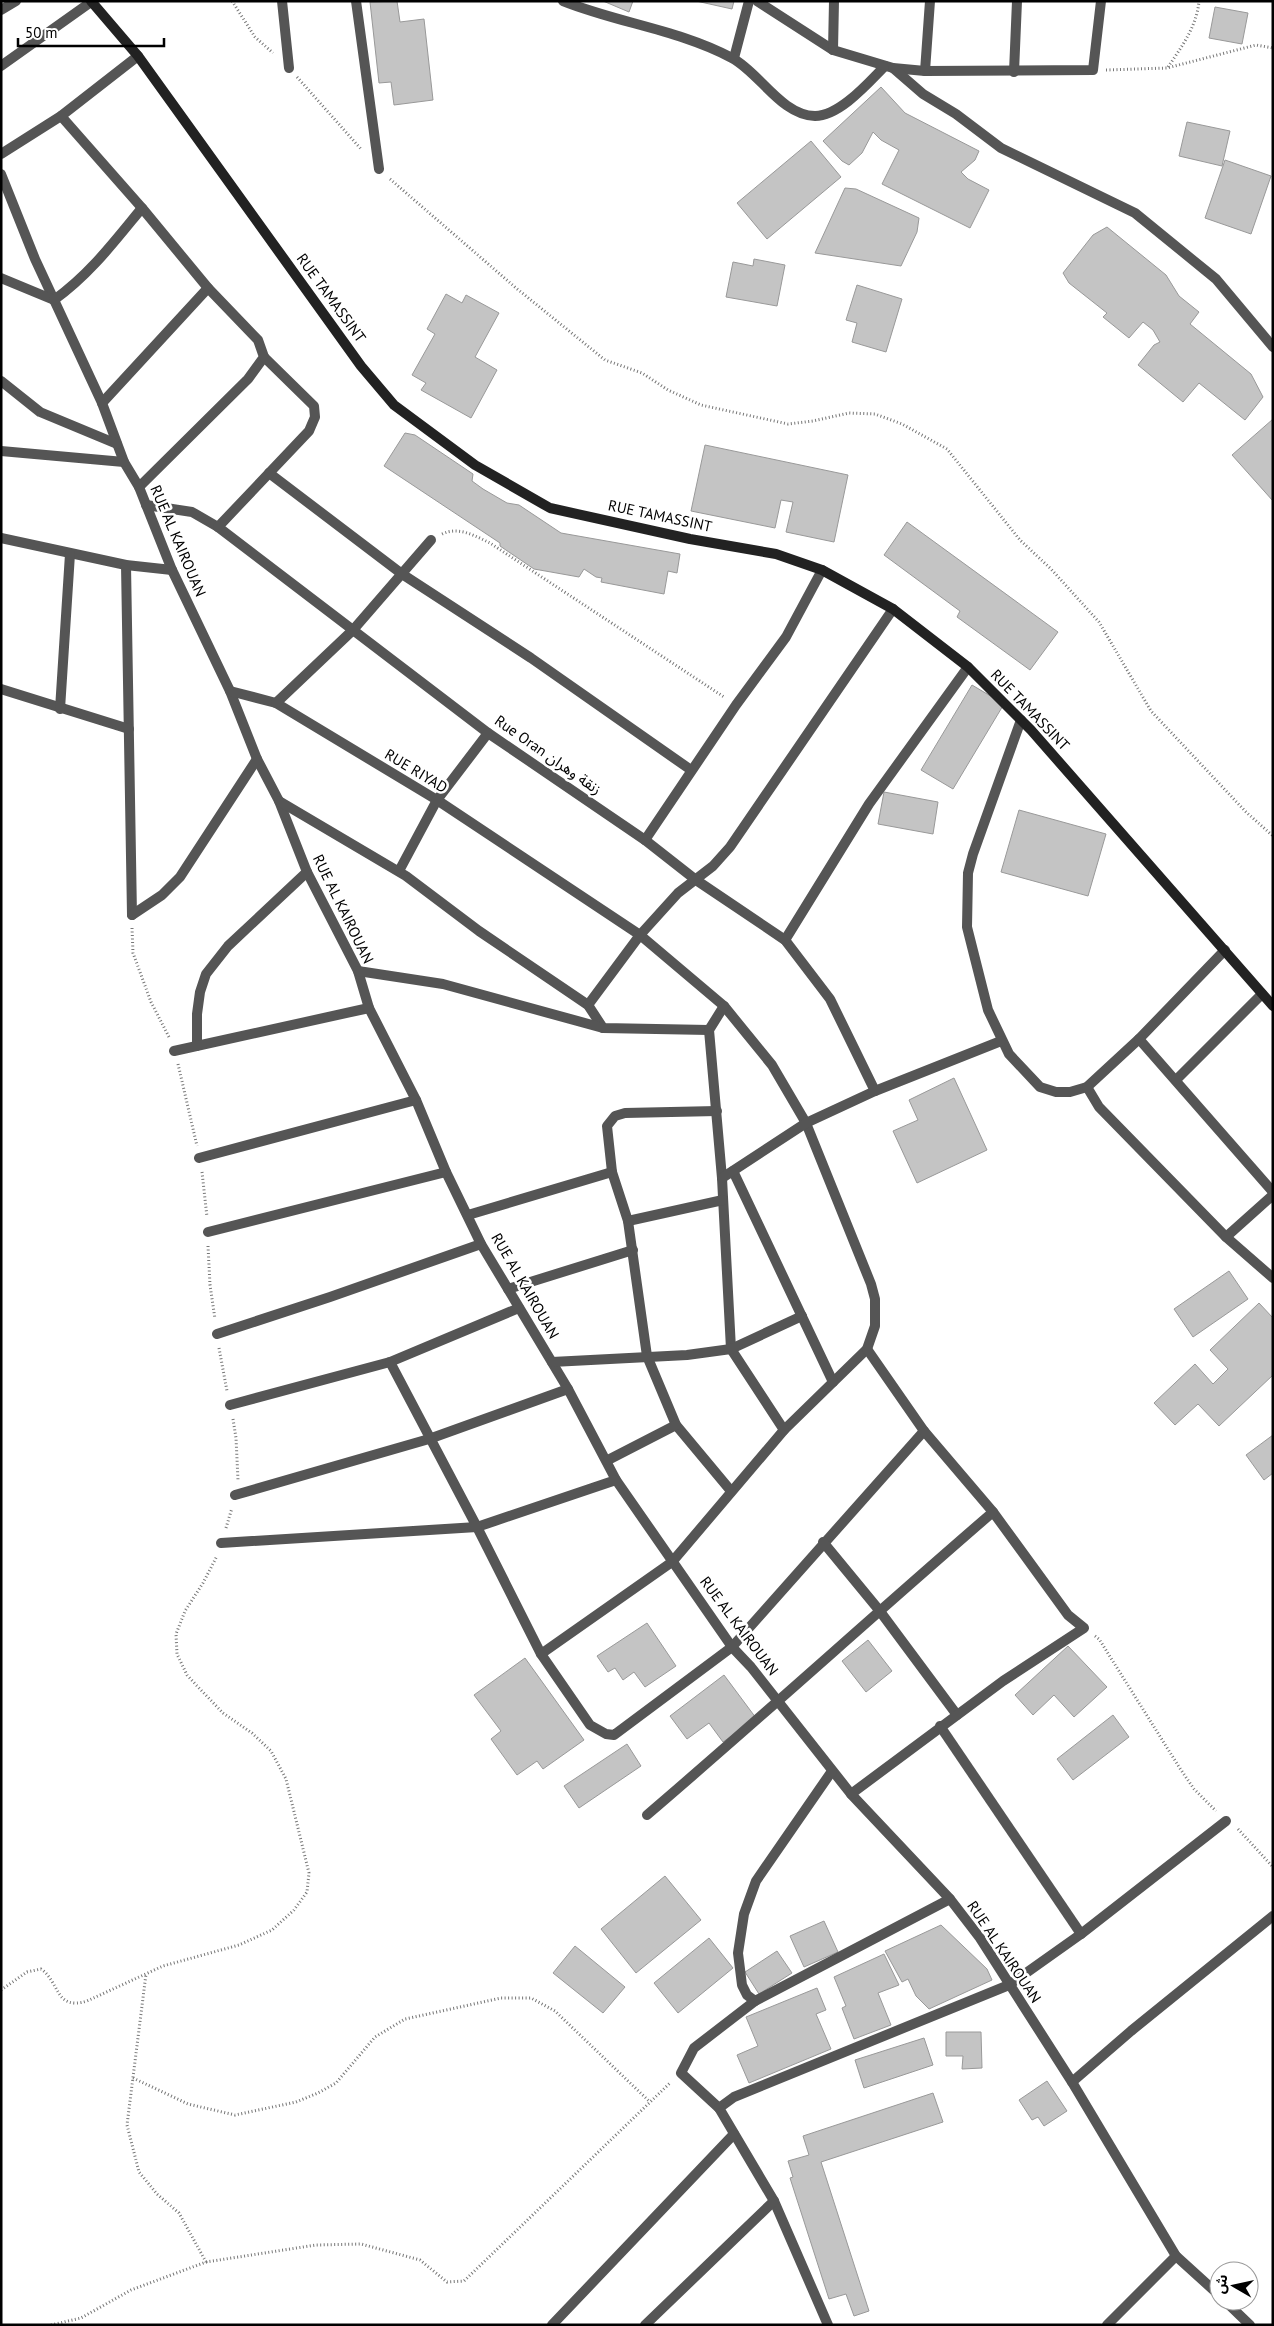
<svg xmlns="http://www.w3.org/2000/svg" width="1274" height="2326" viewBox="0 0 1274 2326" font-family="'PT Sans','Noto Sans Arabic',sans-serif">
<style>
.building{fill:#c4c4c4;stroke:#999}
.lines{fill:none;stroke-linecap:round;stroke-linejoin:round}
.path{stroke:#777;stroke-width:3;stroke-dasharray:1 2.5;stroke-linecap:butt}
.minor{stroke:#555;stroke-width:10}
.secondary{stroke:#222;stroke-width:10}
.labels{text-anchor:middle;stroke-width:5;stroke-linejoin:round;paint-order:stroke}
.street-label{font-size:15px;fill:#000;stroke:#fff}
</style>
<rect width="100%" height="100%" fill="#fff"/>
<g class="building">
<path d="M397 1 400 22 424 19 433 100 394 105 391 82 379 83 370 2Z"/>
<path d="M603 1H633L629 12Z"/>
<path d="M696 1H734L732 9Z"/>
<path d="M1215 7 1248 13 1242 44 1209 38Z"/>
<path d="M881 87 905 113 979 151 975 160 961 172 968 179 989 190 970 228 882 184 899 150 881 140 873 132 862 153 849 165 842 161 823 141Z"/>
<path d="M1187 122 1230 131 1222 166 1179 156Z"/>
<path d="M811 141 841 177 767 239 737 203Z"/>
<path d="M1225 160 1271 176 1251 234 1205 218Z"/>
<path d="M845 188 856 189 919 218 917 232 901 266 815 253Z"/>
<path d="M1107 227 1166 275 1179 296 1199 312 1190 324 1251 374 1263 397 1245 420 1199 383 1183 402 1138 365 1154 345 1160 342 1153 330 1143 322 1129 338 1103 317 1107 313 1069 283 1063 273 1093 235Z"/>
<path d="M754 259 785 265 777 306 726 297 733 262 753 266Z"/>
<path d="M857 285 902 299 886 352 852 342 857 323 846 320Z"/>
<path d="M446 294 462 303 466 295 499 313 475 357 497 370 471 418 421 390 426 383 412 375 435 334 427 329Z"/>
<path d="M1273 419V501L1232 455Z"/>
<path d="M405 433 415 435 473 474 472 481 483 489 507 503 519 505 561 533 680 554 677 573 668 571 664 594 601 582 602 578 596 577 584 569 579 577 534 569 500 546V543L384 466Z"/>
<path d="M705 445 848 475 834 542 786 532 793 502 781 500 775 528 691 511Z"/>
<path d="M907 522 1058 632 1030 670 957 617 960 611 884 555Z"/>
<path d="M972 685 1004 704 953 789 921 770Z"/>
<path d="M884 792 938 802 933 834 878 824Z"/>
<path d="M1019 810 1106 834 1088 896 1001 872Z"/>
<path d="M954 1078 987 1150 917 1183 893 1131 918 1120 909 1100Z"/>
<path d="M1229 1271 1248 1299 1193 1337 1174 1309Z"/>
<path d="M1259 1303 1273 1318V1375L1219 1426 1198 1404 1175 1425 1154 1403 1195 1364 1213 1384 1228 1369 1210 1350Z"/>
<path d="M1273 1435V1473L1264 1480 1246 1455Z"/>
<path d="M647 1623 676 1666 645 1687 634 1672 623 1680 615 1668 608 1672 597 1656Z"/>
<path d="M868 1640 892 1671 866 1692 842 1661Z"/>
<path d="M1068 1646 1107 1687 1074 1717 1054 1695 1033 1715 1015 1695Z"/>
<path d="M525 1658 584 1740 543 1769 537 1761 517 1775 491 1739 501 1731 474 1695Z"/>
<path d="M724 1675 756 1718 723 1742 709 1723 687 1739 670 1716Z"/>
<path d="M1113 1715 1129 1737 1073 1780 1057 1759Z"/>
<path d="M627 1744 641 1766 579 1808 564 1786Z"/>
<path d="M665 1876 701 1920 636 1973 601 1929Z"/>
<path d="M824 1921 838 1952 804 1967 790 1936Z"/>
<path d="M941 1925 987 1969 992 1980 929 2009 916 1996 908 1979 902 1982 885 1951Z"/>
<path d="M709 1938 733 1968 678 2013 654 1983Z"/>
<path d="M575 1946 625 1987 603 2013 553 1973Z"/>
<path d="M777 1951 792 1973 759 1994 745 1972Z"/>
<path d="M884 1954 899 1985 878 1993 891 2025 854 2039 842 2008 846 2006 834 1977Z"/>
<path d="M817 1988 826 2010 816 2014 831 2049 749 2083 737 2055 758 2046 746 2017Z"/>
<path d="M946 2032H981L982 2068 962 2069 963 2056H946Z"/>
<path d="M924 2038 933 2065 864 2088 855 2060Z"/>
<path d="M1047 2081 1067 2111 1044 2126 1038 2117 1032 2120 1019 2100Z"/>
<path d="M933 2093 943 2122 821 2162 869 2311 854 2316 846 2294 829 2299 790 2178 793 2177 788 2161 809 2155 803 2136Z"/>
</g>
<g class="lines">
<g class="path">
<path d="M232 1 255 37 273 53"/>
<path d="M1168 67C1181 48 1197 26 1199 1"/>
<path d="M1106 70 1167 68 1256 45 1273 48"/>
<path d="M297 77 361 149"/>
<path d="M390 179 516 288 605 360 642 373 668 390 701 405 788 424 813 421 849 413 875 414 902 424 947 449 1020 540 1051 569 1099 622 1151 711 1246 812 1273 836"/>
<path d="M442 534C459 526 475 536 490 543L724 697"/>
<path d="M132 928 133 953 151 1002 170 1039"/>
<path d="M178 1064 197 1146"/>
<path d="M202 1172 207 1217"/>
<path d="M208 1246 210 1285 215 1319"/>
<path d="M219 1348 227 1391"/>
<path d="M233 1419 236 1438 238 1480"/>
<path d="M226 1528 232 1508"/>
<path d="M1095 1636 1099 1639 1181 1770 1194 1789 1216 1811"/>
<path d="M1238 1829 1273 1867"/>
<path d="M1 1990 27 1972 41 1969C60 1982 55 2011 87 2001L163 1966 239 1945 272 1930 294 1910 307 1892 309 1873 286 1779 271 1751 252 1733 223 1713 199 1688 187 1675 177 1654 176 1634 185 1611 203 1583 217 1556"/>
<path d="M133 2078 188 2104 235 2115 296 2102 318 2093 336 2083 375 2037 405 2019 501 1998H531L555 2011 650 2102"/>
<path d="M206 2262 316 2245 361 2244 420 2260 447 2282 464 2281 671 2082"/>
<path d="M51 2325 81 2318 131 2290 206 2262 179 2213 157 2194 139 2172 127 2125 146 1974"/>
</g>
<g class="minor">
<path d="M282 1 289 68"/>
<path d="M356 1 379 169"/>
<path d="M563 1C618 23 680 30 732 58 760 73 781 115 815 116 840 116 869 82 885 66"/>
<path d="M757 1 833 50 893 68 925 71 1093 70 1101 1"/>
<path d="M1 10 16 1"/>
<path d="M833 50 834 1"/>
<path d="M734 58 749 1"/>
<path d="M1 66 91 2"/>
<path d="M893 68 923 94 956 114 1001 148 1135 213 1216 279 1273 347"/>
<path d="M925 71 930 1"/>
<path d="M1014 72 1017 1"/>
<path d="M61 116 142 208 208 288 258 340 264 357 248 379 139 487"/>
<path d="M1 154 61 116 138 56"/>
<path d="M1 174 35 259 102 403 124 462 139 487 172 570 230 691 257 759 279 801 307 872 358 971 369 1008 416 1100 446 1172 481 1244 568 1389 616 1480 732 1647 751 1667 851 1794 950 1899 980 1938 1072 2082 1176 2256 1219 2295"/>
<path d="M1 278 54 300"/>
<path d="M54 300C90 274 114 242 142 208"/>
<path d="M1 381 40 412 117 444"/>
<path d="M102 403 208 288"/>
<path d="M1 451 124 462"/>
<path d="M269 473 402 574 531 658 691 770"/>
<path d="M146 505 192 512 218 527 488 733 645 840 696 880 785 940 830 999 875 1091"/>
<path d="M218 527 309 431 315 417 314 406 264 357"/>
<path d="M1 538 126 565 172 570"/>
<path d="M126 565 132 915"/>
<path d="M1 689 129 729"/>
<path d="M230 691 276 703 437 800 640 935 724 1006 772 1065 806 1123 871 1284 875 1299V1326L867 1349 784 1430 672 1562 541 1654"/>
<path d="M276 703 353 630 431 540"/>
<path d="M60 709 70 554"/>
<path d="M1021 720 973 854 968 873 967 927 988 1010 1009 1054 1040 1087 1056 1092H1070L1087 1087 1139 1039 1225 950"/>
<path d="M279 801 406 876 479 931 588 1005 603 1028"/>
<path d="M645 840 736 705 786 637 822 570"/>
<path d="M399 871 437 800 488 733"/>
<path d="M132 915 162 895 180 877 257 759"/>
<path d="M785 940 869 804 968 667"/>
<path d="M358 971 443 984 603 1028 709 1030"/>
<path d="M588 1005 640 935 678 893 713 866 730 847 893 609"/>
<path d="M724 1006 709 1030 722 1178 731 1349 784 1430"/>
<path d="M1139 1039 1273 1192"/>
<path d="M197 1046V1014L200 992 206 974 228 946 307 872"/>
<path d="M174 1051 369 1008"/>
<path d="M1176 1080 1262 994"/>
<path d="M1087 1087 1099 1107 1226 1237 1273 1278"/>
<path d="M717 1111 625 1113 615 1116 607 1126 612 1172 628 1221 647 1356 676 1425 731 1491"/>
<path d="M199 1158 416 1100"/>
<path d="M733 1171 833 1382"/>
<path d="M722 1178 806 1123 875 1091 1001 1041"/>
<path d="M468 1215 612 1172"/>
<path d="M628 1221 723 1200"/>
<path d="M208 1232 446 1172"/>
<path d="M1226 1237 1273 1195"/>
<path d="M508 1289 633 1250"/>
<path d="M217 1334 330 1297 481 1244"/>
<path d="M552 1362 687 1355 731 1349 802 1316"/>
<path d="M230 1405 390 1362 519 1308"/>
<path d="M608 1460 676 1425"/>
<path d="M616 1480 477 1527 541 1654 590 1725 606 1734 614 1735 732 1647 924 1431"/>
<path d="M235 1495 429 1439 568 1389"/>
<path d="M823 1542 879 1610 957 1715"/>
<path d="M221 1543 477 1527 390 1362"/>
<path d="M940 1726 1081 1934"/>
<path d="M832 1771 756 1881 744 1914 738 1953 742 1985 747 1995 755 2001 950 1899"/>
<path d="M851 1794 1003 1681 1084 1628 1068 1615 993 1512 924 1431 867 1349"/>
<path d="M647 1815C764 1715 877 1612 993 1512"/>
<path d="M755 2001 694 2048 681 2073 719 2108 734 2097 1009 1985 1081 1934 1226 1821"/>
<path d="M1072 2082 1131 2031 1273 1916"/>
<path d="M719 2108 774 2201 828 2325"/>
<path d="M1225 2301 1250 2325"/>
<path d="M552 2325 734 2134"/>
<path d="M645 2325 774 2201"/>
<path d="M1107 2325 1176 2256"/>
</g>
<path class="secondary" d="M91 1 138 56 361 366 394 405 475 465 550 508 690 539 776 554 822 570 893 609 968 667 1031 730 1273 1006"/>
</g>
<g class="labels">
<g class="street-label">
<text transform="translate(331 298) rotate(54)" y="5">RUE TAMASSINT</text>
<text transform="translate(660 516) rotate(12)" y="5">RUE TAMASSINT</text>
<text transform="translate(178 541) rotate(67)" y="5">RUE AL KAIROUAN</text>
<text transform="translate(1030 710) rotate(46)" y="5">RUE TAMASSINT</text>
<text transform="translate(548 755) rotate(35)" y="5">Rue Oran زنقة وهران</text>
<text transform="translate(416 771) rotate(31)" y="5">RUE RIYAD</text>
<text transform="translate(343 909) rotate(64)" y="5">RUE AL KAIROUAN</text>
<text transform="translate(525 1286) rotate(60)" y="5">RUE AL KAIROUAN</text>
<text transform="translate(739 1626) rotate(53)" y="5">RUE AL KAIROUAN</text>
<text transform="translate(1004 1952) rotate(56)" y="5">RUE AL KAIROUAN</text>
</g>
</g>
<rect width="1274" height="2326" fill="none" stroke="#000000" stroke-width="5"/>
<g transform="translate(1234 2286) rotate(279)"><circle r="24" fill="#ffffff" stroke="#999999"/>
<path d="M0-4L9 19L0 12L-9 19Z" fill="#000000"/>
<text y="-8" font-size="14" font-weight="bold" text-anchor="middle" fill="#000000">ش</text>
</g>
<path d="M18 38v8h146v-8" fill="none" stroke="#000000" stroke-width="2.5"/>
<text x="25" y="38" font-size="15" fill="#000000" stroke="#ffffff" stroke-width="4" paint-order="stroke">50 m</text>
</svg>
